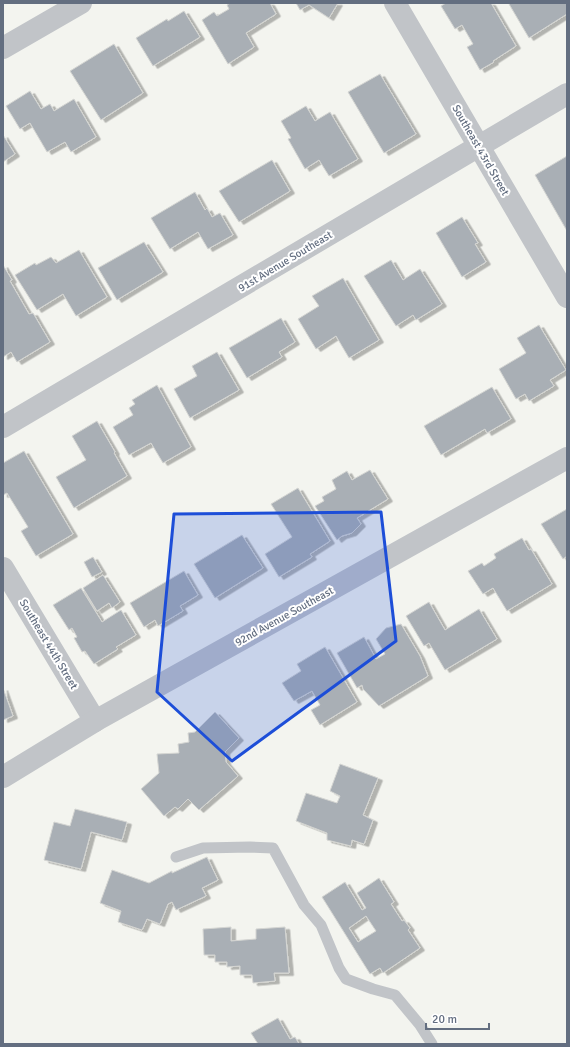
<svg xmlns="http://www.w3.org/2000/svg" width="570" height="1047" viewBox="0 0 570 1047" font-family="Signika,sans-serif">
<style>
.building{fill:#a9afb5;stroke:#d4d5d2;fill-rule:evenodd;filter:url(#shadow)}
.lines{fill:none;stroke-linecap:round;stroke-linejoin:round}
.service{stroke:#c1c4c8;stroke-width:11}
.minor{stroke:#c1c4c8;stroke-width:22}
.marked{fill:#1d4ed8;fill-opacity:0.2;stroke:#1d4ed8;stroke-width:3;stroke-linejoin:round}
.labels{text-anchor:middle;stroke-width:4;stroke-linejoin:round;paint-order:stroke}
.street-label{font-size:11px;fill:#636e80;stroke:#fff}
</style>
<defs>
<filter id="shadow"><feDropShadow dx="4.5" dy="2.5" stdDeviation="0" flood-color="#0004"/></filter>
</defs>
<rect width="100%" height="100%" fill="#f3f4ef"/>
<g class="building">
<path d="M230 3H270L276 14 246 33 254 47 228 64 202 20 214 12 217 16 229 9 227 5Z"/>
<path d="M296 3H338L329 18 309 5 300 10Z"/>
<path d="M446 3H491L516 46 493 61 494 62 480 70 467 47 473 44 462 25 455 29 441 6Z"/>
<path d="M511 3H567V14L529 38 509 4Z"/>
<path d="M184 11 200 37 153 66 136 38 167 19 168 21Z"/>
<path d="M114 44 143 93 101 120 70 71Z"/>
<path d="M380 74 416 134 384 153 348 92Z"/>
<path d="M30 91 41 109 50 104 54 111 74 99 96 137 71 152 65 142 47 152 30 123 20 129 6 106Z"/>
<path d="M306 106 315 121 330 112 358 159 329 176 319 160 305 169 288 139 291 138 281 121Z"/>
<path d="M3 135 15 154 3 162Z"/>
<path d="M567 156V231L535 175Z"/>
<path d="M272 160 290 191 239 222 219 191Z"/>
<path d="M195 192 205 210 207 208 212 217 220 213 233 235 208 249 198 232 170 249 151 218Z"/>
<path d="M462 217 478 243 475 244 486 262 462 277 436 233Z"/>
<path d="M144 242 163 272 117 300 98 268Z"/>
<path d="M79 250 107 297 76 316 63 294 37 310 15 275 35 263 36 265 51 257 56 263Z"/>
<path d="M391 260 403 280 420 269 442 304 416 320 413 315 396 326 364 276Z"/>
<path d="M3 265 12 280 10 281 29 314 33 313 50 342 17 362 11 352 3 357Z"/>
<path d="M343 278 379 340 349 358 336 336 316 349 298 319 319 306 312 296Z"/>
<path d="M281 318 295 342 279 352 282 357 247 378 229 348Z"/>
<path d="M539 325 566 370 550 380 554 386 529 401 525 394 516 399 499 369 526 353 517 338Z"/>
<path d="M217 352 239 390 190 418 174 389 197 376 192 366Z"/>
<path d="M157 385 191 447 163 463 151 443 129 455 113 427 133 415 129 408 135 404 132 400Z"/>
<path d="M492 387 511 419 487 433 485 429 441 455 424 426Z"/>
<path d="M97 421 115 452 114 453 127 476 74 508 56 477 86 460 72 436Z"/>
<path d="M24 451 73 534 36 556 21 531 28 527 7 493 3 495V463Z"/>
<path d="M370 470 388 499 357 518 361 524 352 533 342 536 337 540 315 506 324 501 322 497 336 489 332 480 347 471 352 480Z"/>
<path d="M298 488 330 541 310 554 312 557 279 577 265 554 292 537 271 504Z"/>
<path d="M567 509V556L563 559 541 524Z"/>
<path d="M242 535 263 568 215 598 194 564Z"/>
<path d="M522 538 529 550 531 549 552 584 507 611 493 588 483 594 468 571 482 563 484 566 496 558 494 554Z"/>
<path d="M93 557 102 572 92 577 84 562Z"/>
<path d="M184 571 198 595 180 606 183 611 158 626 155 620 144 627 130 603Z"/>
<path d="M103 575 120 602 112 608 109 603 97 611 83 588Z"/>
<path d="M81 588 102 622 121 610 136 635 116 647 118 649 94 664 85 651 82 652 74 638 77 637 72 628 69 630 53 605Z"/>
<path d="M429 602 445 630 479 609 497 639 445 670 429 643 424 646 406 616Z"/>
<path d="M401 624 420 656 428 676 379 706 363 689 362 685 357 688 337 653 364 637 376 659 385 654 376 639 386 628Z"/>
<path d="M325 647 357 702 320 725 311 710 320 705 312 691 294 701 282 683 301 671 297 664Z"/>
<path d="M3 688 13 716 3 720Z"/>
<path d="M215 712 239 738 225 752 226 762 238 776 199 810 188 799 178 809 175 807 164 816 141 789 159 773 157 754 179 753 178 744 189 742 188 733 195 732Z"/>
<path d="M340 764 378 778 363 815 373 820 364 844 352 840 351 846 327 840V833L296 821 306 793 337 803 340 796 330 791Z"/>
<path d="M75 809 127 822 122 840 91 832 81 869 44 860 54 822 70 826Z"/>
<path d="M207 857 218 880 202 888 206 896 176 910 172 902 168 904 160 924 147 919 142 930 118 922 121 911 100 903 112 870 149 883 172 871V873Z"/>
<path d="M379 878 394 902 391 904 402 921 404 920 410 928 408 930 420 948 383 973 380 968 370 974 322 897 345 882 362 910 366 908 357 893ZM366 916 376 931 358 942 349 928Z"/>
<path d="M231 927V941L256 939V929L285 927 289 973H274L275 981 253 983 252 975H240V966L227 967V962H215V955H204L203 929Z"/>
<path d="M278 1018 290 1039 295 1037 299 1044H258L251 1033Z"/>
</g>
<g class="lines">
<path class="service" d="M176 857 203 848 250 847 273 848 304 905 321 925 339 968 346 979 373 989 395 995 420 1025 432 1044"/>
<g class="minor">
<path d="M395 3 567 297"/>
<path d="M3 48 81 3"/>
<path d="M3 427 567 94"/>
<path d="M3 568 95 721"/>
<path d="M3 777 95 721 567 458"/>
</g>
</g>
<path class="marked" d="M381 512 396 641 232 761 157 692 174 514Z"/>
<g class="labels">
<g class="street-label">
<text transform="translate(481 150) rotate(60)" y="4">Southeast 43rd Street</text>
<text transform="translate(285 261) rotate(-31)" y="4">91st Avenue Southeast</text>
<text transform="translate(284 616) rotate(-29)" y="4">92nd Avenue Southeast</text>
<text transform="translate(49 644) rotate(59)" y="4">Southeast 44th Street</text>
</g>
</g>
<rect width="570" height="1047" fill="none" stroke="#636e80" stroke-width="8"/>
<path d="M426 1023v6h63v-6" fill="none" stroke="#636e80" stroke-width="2"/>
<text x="432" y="1023" font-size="12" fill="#636e80" stroke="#ffffff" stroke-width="3" paint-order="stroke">20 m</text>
</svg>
